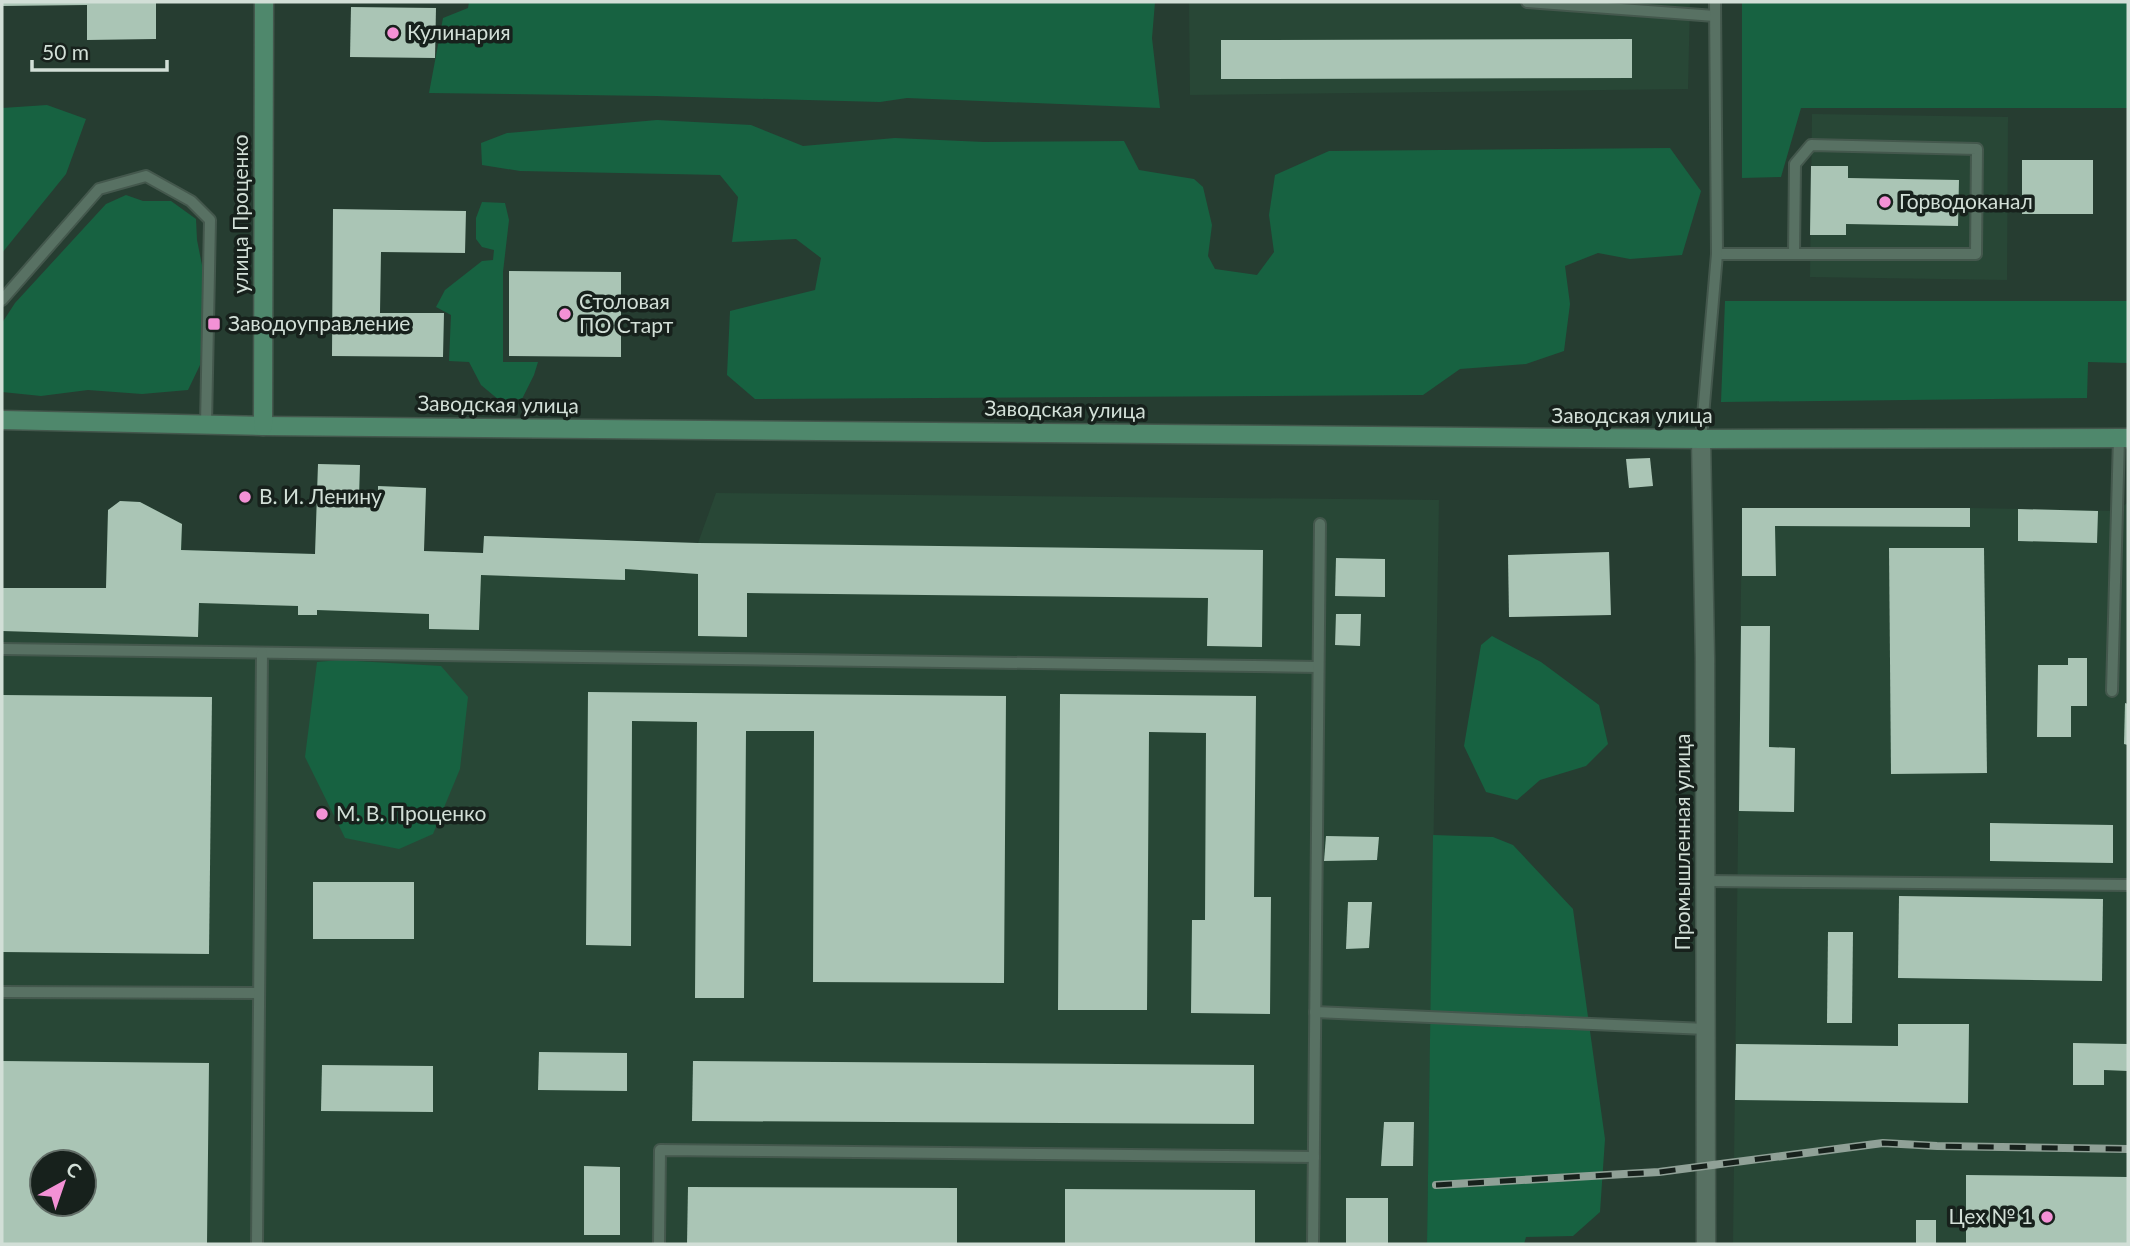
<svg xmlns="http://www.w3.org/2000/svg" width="2130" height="1246" viewBox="0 0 2130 1246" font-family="Lato,sans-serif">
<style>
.built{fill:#284736;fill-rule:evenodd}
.green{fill:#176241}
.building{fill:#aac5b5;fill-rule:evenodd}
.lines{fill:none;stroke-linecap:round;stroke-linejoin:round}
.service-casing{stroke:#44584d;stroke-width:14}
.minor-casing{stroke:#44584d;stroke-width:21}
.secondary-casing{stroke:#44584d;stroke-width:21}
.service{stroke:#587163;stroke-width:10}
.minor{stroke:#587163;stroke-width:18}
.secondary{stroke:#4f886c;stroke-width:18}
.rail-casing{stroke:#90a197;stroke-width:8}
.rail{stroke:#17211c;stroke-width:5;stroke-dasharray:16;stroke-linecap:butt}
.poi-dot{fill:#f391d5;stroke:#17211c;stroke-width:2.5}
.labels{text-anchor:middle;stroke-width:7;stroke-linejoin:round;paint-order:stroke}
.poi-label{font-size:21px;fill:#d2dfd7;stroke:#17211c;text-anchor:start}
.street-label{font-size:21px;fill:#d2dfd7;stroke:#17211c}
</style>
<rect width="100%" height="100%" fill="#263d31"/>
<g class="built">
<path d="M1189 2H1690L1688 89 1190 95Z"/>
<path d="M1812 114 2008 117 2007 280 1810 277Z"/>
<path d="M318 464 360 465V496H378V486L426 488 424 551 483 553 484 536 698 543 716 493 1439 500 1427 1244H2V588H106L108 510 120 501 140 502 182 524V550L315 554ZM42 1162H84V1204H42Z"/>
<path d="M2128 502V1244H1733L1742 508H1970L2118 511Z"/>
</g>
<g class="green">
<path d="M469 2H1155L1152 38 1160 108 907 98 880 102 655 96 429 93 443 18 468 8Z"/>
<path d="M1742 2H2128V108H1801L1781 177 1742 178Z"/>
<path d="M47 105 86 119 66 174 2 253V108Z"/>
<path d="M657 120 751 125 803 146 895 138 984 142 1124 141 1139 170 1194 179 1203 187 1212 225 1208 256 1215 269 1257 275 1274 252 1269 215 1275 175 1329 151 1670 148 1701 191 1682 255 1630 259 1598 253 1565 266 1570 304 1564 351 1526 364 1460 369 1423 395 755 399 727 375 730 311 815 290 821 258 796 239 732 242 738 197 720 175 520 171 482 165 481 143 507 133Z"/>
<path d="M126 195 143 201H171L196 219 197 240 204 275 203 325 200 365 188 390 142 394 88 390 41 396 2 392V323L15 303 106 204Z"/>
<path d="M482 202 505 203 509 220 503 272V362H538L534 375 522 399 499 400 481 385 469 362 449 361 451 315 436 307 445 290 482 261 493 260 494 250 482 247 476 239V218Z"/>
<path d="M1725 301H2128V363L2088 362 2087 398 1721 402Z"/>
<path d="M1492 636 1541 662 1599 705 1608 744 1586 766 1540 780 1517 800 1486 792 1464 746 1481 645Z"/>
<path d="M339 660 441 666 468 697 460 769 433 834 399 849 345 838 305 757 317 662Z"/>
<path d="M1433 835 1493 837 1513 845 1573 909 1605 1139 1600 1212 1573 1236 1526 1237 1524 1244H1427Z"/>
</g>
<g class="building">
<path d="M2 2H156V39L87 40V5L2 6Z"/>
<path d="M351 7 436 8 435 58 350 57Z"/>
<path d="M1632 39V78L1221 79V40Z"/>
<rect x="2022" y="160" width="71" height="54"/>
<path d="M1811 166H1848V178L1959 180 1958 226 1846 224V235H1810Z"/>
<path d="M333 209 466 211 465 253 381 252 380 313H444L443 357 332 356Z"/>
<path d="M509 271 621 272V357L509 356Z"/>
<path d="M1650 458 1653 486 1629 488 1626 459Z"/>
<path d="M318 464 360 465 359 496H378V486L426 488 424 551 483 553 484 536 698 543 1263 550 1262 647 1207 646 1208 598 747 593V637L698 636V574L625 569V580L481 575 479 630 429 629V614L317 610V615H298V606L199 603 198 637 2 631V588H106L108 510 120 501 140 502 182 524 181 550 315 554Z"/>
<path d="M1742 508H1970V527L1775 526 1776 576H1742Z"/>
<path d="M2018 509 2098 511 2097 543 2018 541Z"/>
<path d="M1889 548H1984L1987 773 1891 774Z"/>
<path d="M1609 552 1611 615 1509 617 1508 555Z"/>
<path d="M1336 558 1385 559V597L1335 596Z"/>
<path d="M1336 614H1361L1360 646 1335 645Z"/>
<path d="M1741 626H1770L1769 747 1795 748 1794 812 1739 811Z"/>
<path d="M2068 658H2087V706H2071V737H2037L2038 665H2068Z"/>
<path d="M588 692 1006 696 1004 983 813 982 814 731H746L744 998H695L697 722 632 721 631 946 586 945Z"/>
<path d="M1060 694 1256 696 1254 897H1271L1270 1014 1191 1013 1192 920H1205L1206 733 1149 732 1147 1010H1058Z"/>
<path d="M2 695 212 697 209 954 2 952Z"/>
<path d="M2125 703 2128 704V745L2124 744Z"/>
<path d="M1990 823 2113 825V863L1990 861Z"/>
<path d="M1326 836 1379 837 1377 860 1324 861Z"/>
<rect x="313" y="882" width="101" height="57"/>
<path d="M1899 896 2103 899 2102 981 1898 978Z"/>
<path d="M1348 902H1372L1369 948 1346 949Z"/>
<path d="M1828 932H1853L1852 1023H1827Z"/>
<path d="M1898 1024H1969L1968 1103 1735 1100 1736 1044 1898 1046Z"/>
<path d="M2073 1043 2128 1044V1071L2104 1070V1085H2073Z"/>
<path d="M539 1052 627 1053V1091L538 1090Z"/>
<path d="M2 1061 209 1063 207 1244H2ZM42 1162H84V1204H42Z"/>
<path d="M693 1061 1254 1065V1124L692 1121Z"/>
<path d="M322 1065 433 1066V1112L321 1111Z"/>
<path d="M1384 1122H1414L1413 1166H1381Z"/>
<path d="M584 1166 620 1167V1235H584Z"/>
<path d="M1966 1175 2128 1177V1244H1966Z"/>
<path d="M688 1187 957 1188V1244H687Z"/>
<path d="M1065 1189 1255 1190V1244H1065Z"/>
<rect x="1346" y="1198" width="42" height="46"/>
<rect x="1916" y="1220" width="20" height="24"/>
</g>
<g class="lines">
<g class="service-casing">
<g id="service">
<path d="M1527 2 1715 16"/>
<path d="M1717 254H1976L1977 149 1811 145 1795 164 1794 254"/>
<path d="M2 300 99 189 146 176 191 201 210 220 206 425"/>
<path d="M1701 439 1717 254 1715 2"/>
<path d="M2 649 1318 667"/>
<path d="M2112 691 2119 438"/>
<path d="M1706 881 2128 885"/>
<path d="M2 992 259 993"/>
<path d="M1315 1012 1706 1029"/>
<path d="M257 1244 262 653"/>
<path d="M659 1244 660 1150 1314 1157"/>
<path d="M1313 1244 1320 524"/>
</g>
</g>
<g class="minor-casing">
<path id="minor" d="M1701 439 1705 658 1706 1244"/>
</g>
<g class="secondary-casing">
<g id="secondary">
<path d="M2 420 263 426 1701 439 2128 438"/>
<path d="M263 426 264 2"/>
</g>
</g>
<use href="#service" class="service"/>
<use href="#minor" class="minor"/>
<use href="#secondary" class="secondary"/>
<g class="rail-casing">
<path id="rail" d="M1436 1185 1659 1172 1883 1143 1937 1146 2128 1149"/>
</g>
<use href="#rail" class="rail"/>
</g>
<g class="poi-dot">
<circle cx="393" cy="33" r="7"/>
<circle cx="1885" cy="202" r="7"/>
<circle cx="565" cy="314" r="7"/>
<rect x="207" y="317" width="14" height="14" rx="3.5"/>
<circle cx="245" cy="497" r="7"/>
<circle cx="322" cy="814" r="7"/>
<circle cx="2047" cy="1217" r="7"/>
</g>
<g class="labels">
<g class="poi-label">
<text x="407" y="40">Кулинария</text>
<text x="1899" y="209">Горводоканал</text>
<text x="579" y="309">Столовая<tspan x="579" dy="24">ПО Старт</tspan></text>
<text x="228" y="331">Заводоуправление</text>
<text x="259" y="504">В. И. Ленину</text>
<text x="336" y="821">М. В. Проценко</text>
<text x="2033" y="1224" text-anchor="end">Цех № 1</text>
</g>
<g class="street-label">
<text transform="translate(241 214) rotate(-90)" y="7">улица Проценко</text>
<text transform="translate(498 405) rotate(1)" y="7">Заводская улица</text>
<text transform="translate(1065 410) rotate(1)" y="7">Заводская улица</text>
<text x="1632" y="423">Заводская улица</text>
<text transform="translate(1683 842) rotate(-90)" y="7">Промышленная улица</text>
</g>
</g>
<rect width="2130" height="1246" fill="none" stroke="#d2dfd7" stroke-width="7"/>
<g transform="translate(63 1183) rotate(40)"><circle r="33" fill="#17211c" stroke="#626d67" stroke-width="2"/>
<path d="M0-5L12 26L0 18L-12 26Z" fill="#f391d5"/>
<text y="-10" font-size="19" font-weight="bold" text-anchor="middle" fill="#d2dfd7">С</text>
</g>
<path d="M32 60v10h135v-10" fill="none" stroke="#d2dfd7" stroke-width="3.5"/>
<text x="42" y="60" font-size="21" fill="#d2dfd7" stroke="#17211c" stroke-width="5" paint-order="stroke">50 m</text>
</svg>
